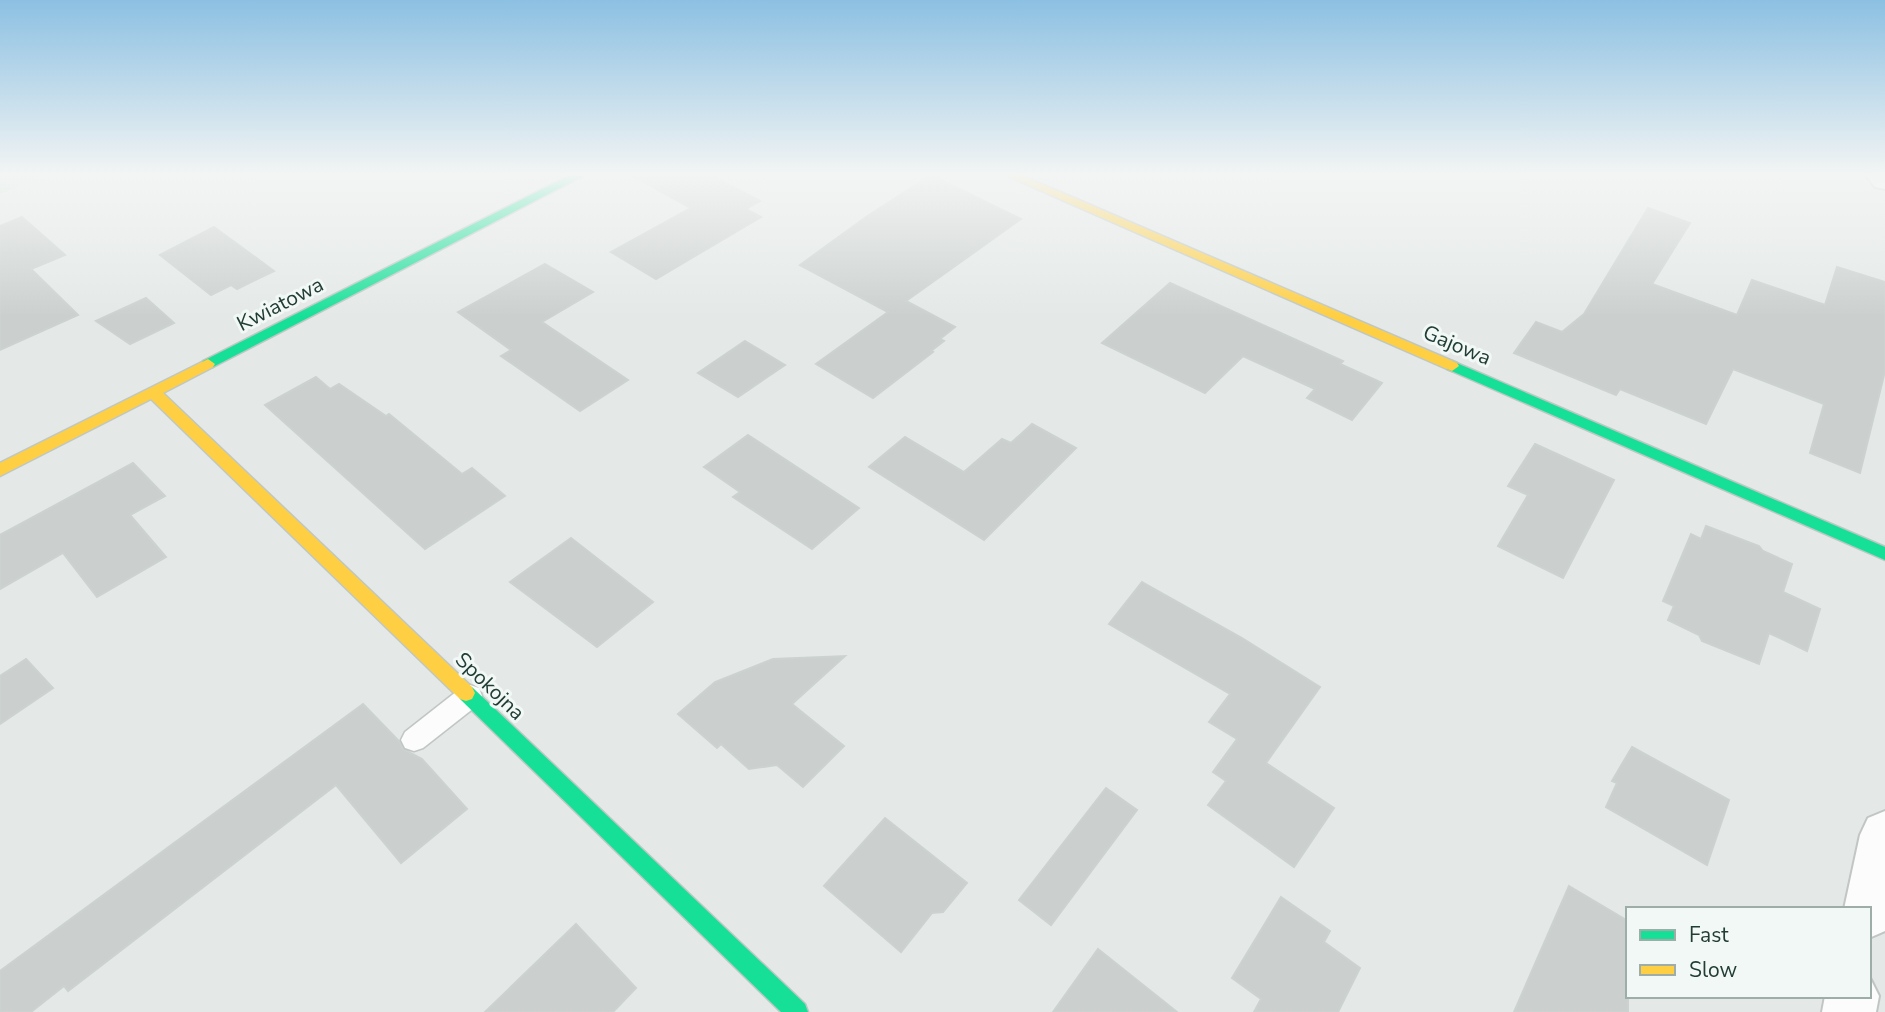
<svg xmlns="http://www.w3.org/2000/svg" width="1885" height="1012" viewBox="0 0 1885 1012" font-family="'Nunito Sans',sans-serif">
<style>
.green{fill:#cce3d3}
.building{fill:#cbd0ce;stroke:#ccd2d0;stroke-width:2}
.lines{fill:none;stroke-linecap:round;stroke-linejoin:round}
.lane-casing{stroke:#c1c6c4;stroke-width:3}
.street-casing{stroke:#c1c6c4;stroke-width:4}
.fast-casing{stroke:#bfc7c4;stroke-width:3}
.slow-casing{stroke:#bfc7c4;stroke-width:3}
.lane{fill:#fbfcfb;fill-rule:evenodd}
.street{fill:#fbfcfb;fill-rule:evenodd}
.fast{fill:#16e098;fill-rule:evenodd}
.slow{fill:#ffcf43;fill-rule:evenodd}
.labels{text-anchor:middle;stroke-width:6;stroke-linejoin:round;paint-order:stroke}
.street-label{font-size:21px;fill:#213d35;stroke:#f1f8f5}
</style>
<rect width="100%" height="100%" fill="#e4e9e7"/>
<path class="green" d="M0 175H49L0 194Z"/>
<g class="building">
<path d="M631 175H711L760 201 746 209 761 217 656 279 611 252 691 208Z"/>
<path d="M931 175 1021 219 906 301 955 327 940 339 944 341 931 351 933 352 873 398 816 364 888 312 800 265 866 217Z"/>
<path d="M1648 208 1690 223 1652 284 1737 315 1752 280 1825 305 1837 267 1885 282V371L1860 473 1810 453 1824 404 1733 369 1706 424 1620 389 1616 395 1514 353 1536 322 1562 332 1584 314Z"/>
<path d="M22 217 65 255 31 269 78 315 0 350V226Z"/>
<path d="M214 227 274 271 237 289 231 285 211 295 160 255Z"/>
<path d="M545 264 593 292 542 322 628 380 580 411 501 356 511 350 458 312Z"/>
<path d="M1170 283 1343 361 1340 364 1382 383 1352 420 1307 398 1315 389 1243 356 1205 393 1102 343Z"/>
<path d="M146 298 174 323 130 344 96 321Z"/>
<path d="M745 341 785 365 738 397 698 373Z"/>
<path d="M316 377 330 389 339 384 386 416 389 414 462 474 472 468 505 496 425 549 265 405Z"/>
<path d="M1032 424 1076 448 984 540 869 467 905 437 964 472 1002 439 1011 443Z"/>
<path d="M748 435 859 508 812 549 733 497 740 492 704 467Z"/>
<path d="M1535 444 1614 480 1563 578 1498 546 1528 495 1508 486Z"/>
<path d="M133 463 165 496 130 515 166 557 97 597 63 553 0 589V535Z"/>
<path d="M1706 526 1759 546 1763 551 1792 564 1783 592 1820 609 1807 651 1769 633 1759 664 1702 641 1699 635 1668 620 1674 606 1663 601 1691 534 1701 539Z"/>
<path d="M571 538 653 602 597 647 510 582Z"/>
<path d="M1142 582 1242 638 1320 687 1266 763 1334 808 1294 867 1208 805 1226 781 1213 772 1237 739 1209 722 1230 694 1109 624Z"/>
<path d="M845 656 792 704 844 746 803 787 777 765 749 769 721 744 717 748 678 714 715 682 773 659Z"/>
<path d="M26 659 53 688 0 724V676Z"/>
<path d="M363 704 399 741 403 749 422 759 467 809 401 863 336 785 68 991 64 986 31 1012H0V971Z"/>
<path d="M1632 747 1729 800 1707 865 1606 807 1617 783 1612 781Z"/>
<path d="M1106 788 1137 810 1051 925 1019 900Z"/>
<path d="M885 818 967 883 943 912 932 913 901 952 824 886Z"/>
<path d="M1569 886 1628 921V1012H1514Z"/>
<path d="M1281 897 1330 931 1324 942 1360 968 1338 1012H1254L1261 999 1232 978Z"/>
<path d="M576 924 636 988 613 1012H485Z"/>
<path d="M1098 949 1177 1012H1053Z"/>
</g>
<g class="lines">
<g class="lane-casing">
<path id="lane" d="M470 685 479 688 482 696 479 704 423 748 414 751 405 748 401 740 405 732 461 688Z"/>
</g>
<g class="street-casing">
<g id="street">
<path d="M1866 175H1885V189L1875 187Z"/>
<path d="M1885 811V931L1869 938V909H1844L1860 835 1868 818Z"/>
<path d="M1869 976 1879 996 1876 1012H1822L1825 996H1869Z"/>
</g>
</g>
<g class="fast-casing">
<g id="fast">
<path d="M570 175H585L213 367H203L201 364 203 361Z"/>
<path d="M1452 361 1885 547V560L1447 369 1445 366 1447 363Z"/>
<path d="M466 685 472 687 805 1004 808 1012H781L460 699 457 693 460 687Z"/>
</g>
</g>
<g class="slow-casing">
<g id="slow">
<path d="M1005 175H1021L1457 363 1459 366 1452 371 1447 369Z"/>
<path d="M208 359 215 364 213 367 163 393 472 687 475 693 472 699 466 701 460 699 151 399 0 476V463Z"/>
</g>
</g>
<use href="#lane" class="lane"/>
<use href="#street" class="street"/>
<use href="#fast" class="fast"/>
<use href="#slow" class="slow"/>
</g>
<linearGradient id="sky" x2="0" y2="1"><stop stop-color="#8cc0e2"/><stop offset="0.55" stop-color="#f3f5f4"/><stop offset="1" stop-color="#f3f5f4" stop-opacity="0"/></linearGradient>
<rect width="1885" height="317" fill="url(#sky)"/>
<g class="labels">
<g class="street-label">
<text transform="translate(280 304) rotate(-27)" y="7">Kwiatowa</text>
<text transform="translate(1457 345) rotate(23)" y="7">Gajowa</text>
<text transform="translate(490 686) rotate(44)" y="7">Spokojna</text>
</g>
</g>
<rect x="1626" y="907" width="245" height="91" fill="#f1f8f5" stroke="#9eada8" stroke-width="2"/>
<rect x="1640" y="930" width="35" height="10" fill="#16e098" stroke="#9eada8" stroke-width="2"/>
<text x="1689" y="942" font-size="21" fill="#213d35">Fast</text>
<rect x="1640" y="965" width="35" height="10" fill="#ffcf43" stroke="#9eada8" stroke-width="2"/>
<text x="1689" y="977" font-size="21" fill="#213d35">Slow</text>
</svg>
